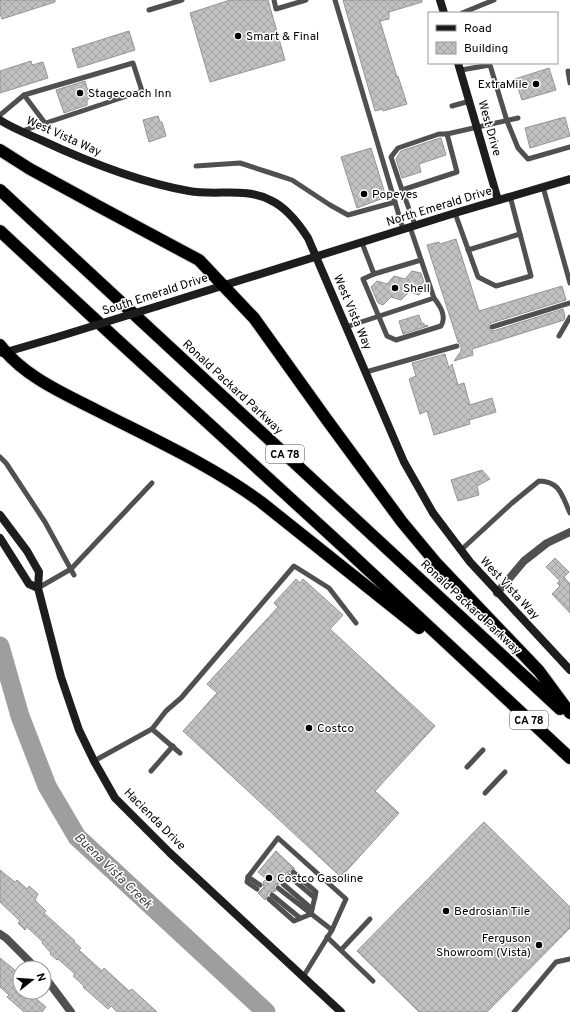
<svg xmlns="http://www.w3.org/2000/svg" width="570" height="1012" viewBox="0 0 570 1012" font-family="Overpass,sans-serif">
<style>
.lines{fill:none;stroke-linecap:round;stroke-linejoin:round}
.river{stroke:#9e9e9e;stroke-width:19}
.building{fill:url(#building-cross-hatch);stroke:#949494}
.highway-casing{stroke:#dbdbdb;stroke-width:14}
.lane{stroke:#505050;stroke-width:5}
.street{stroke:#505050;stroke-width:8}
.secondary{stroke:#1d1d1d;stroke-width:8}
.highway{stroke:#000;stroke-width:12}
.secondary-bridge{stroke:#1d1d1d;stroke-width:8}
.poi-dot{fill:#000;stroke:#fff;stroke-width:1.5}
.labels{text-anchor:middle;stroke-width:3;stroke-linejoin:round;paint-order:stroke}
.shield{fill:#fff;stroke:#4c4c4c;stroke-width:1}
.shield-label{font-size:11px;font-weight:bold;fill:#000}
.poi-label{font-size:12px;fill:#000;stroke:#fff;text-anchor:start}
.street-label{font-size:12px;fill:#000;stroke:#fff}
.water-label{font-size:13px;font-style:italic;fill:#3f3f3f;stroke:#fff}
</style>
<defs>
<pattern id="building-cross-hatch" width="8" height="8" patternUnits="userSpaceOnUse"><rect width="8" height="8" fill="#c0c0c0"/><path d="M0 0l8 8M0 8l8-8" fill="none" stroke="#a3a3a3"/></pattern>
</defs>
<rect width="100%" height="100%" fill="#fff"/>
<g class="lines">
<path class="river" d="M0 646 20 716 47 786 77 837 266 1012"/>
</g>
<g class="building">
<path d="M0 0H55V2L2 19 0 14Z"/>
<path d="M230 0H268L285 60 210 82 190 13Z"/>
<path d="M343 0H422V2L389 12V19L380 21 397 77 398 76 407 104 383 111V109L375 111Z"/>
<path d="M129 31 135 50 78 68 72 49Z"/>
<path d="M31 61 32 65 43 62 48 78 0 93V71Z"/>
<path d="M549 68 556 90 522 100 515 79Z"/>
<path d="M85 81 90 98 87 100V105L64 113 56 90Z"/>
<path d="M158 116 160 122H162L166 136 149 142 143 120Z"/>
<path d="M565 117 570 136 530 148 525 128Z"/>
<path d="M440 138H441L446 155 419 164 421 172 402 178 396 159 401 151Z"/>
<path d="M371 148 386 197 357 208 341 157Z"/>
<path d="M456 239 479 311 562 286 566 300 491 323 488 326 490 330 493 331 563 309 565 317 564 320 472 349 473 355 454 361 461 351V345L458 342 427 245 439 242 440 244Z"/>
<path d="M412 271 421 273 426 288 419 295 409 292 401 300 391 297 383 305 378 303 371 287 377 281 387 284 394 276 405 279Z"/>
<path d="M419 315 422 324 424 323V326L427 325 428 326 403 334 399 321Z"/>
<path d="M445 354 449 368 452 364 458 385 464 383 470 405 492 398 496 412 469 420 470 424 434 435 427 411 420 414 409 379 416 376 412 363Z"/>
<path d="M482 470 490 479 477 486 479 495 458 501 451 480Z"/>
<path d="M555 558 569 572 563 578 564 577 570 584V613L552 594 560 586 557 583 560 581 546 567Z"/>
<path d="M296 579 300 583 303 579 343 615 330 629 435 726 375 791 399 813 341 877 183 731 217 693 207 684 278 607 274 603Z"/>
<path d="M484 822 570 907V928L487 1012H419L357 951Z"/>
<path d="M276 851 295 869 291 868 289 872 286 873 285 876 287 879 285 881 281 880 279 884 275 885 274 888 276 891 269 892 265 900 258 893 264 887 263 882 266 879 258 872Z"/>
<path d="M0 870 15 882 17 880 27 889 29 886 38 894 35 900 46 911 44 913 75 941 74 942 81 948 79 950 102 971 104 968 129 991 132 989 157 1012H117L111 1006 108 1009 83 987 84 986 73 976 75 974 58 959 57 960 50 954 51 953 42 943 43 942 27 927 25 930 18 923 20 921 0 902Z"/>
<path d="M0 958 20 974V992H37L33 996 46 1007 42 1012H24L7 997 9 995 0 987Z"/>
</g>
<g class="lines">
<g class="highway-casing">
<g id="highway">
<path d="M0 150 30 169 98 206 199 260 254 318 327 420 402 522 437 564 539 671 570 713"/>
<path d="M0 190 560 709"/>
<path d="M0 231 113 336 350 553 570 758"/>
<path d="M0 345C24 377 65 394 100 412 155 440 212 466 261 502L419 628"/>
</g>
</g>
<g class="lane">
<path d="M274 0 276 9 306 0"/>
<path d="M335 0 403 229"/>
<path d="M149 10 182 0"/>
<path d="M462 13 494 0"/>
<path d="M461 70 490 65 507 121 518 148 528 159 570 147"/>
<path d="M568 71 570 83"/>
<path d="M24 95 45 123"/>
<path d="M452 106 470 101"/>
<path d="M0 115 24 95 133 63 142 91 22 131"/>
<path d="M196 166 240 163 277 175 292 180 330 205 348 215 395 202"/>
<path d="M543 187 570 283"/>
<path d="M402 190 391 157 398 148 439 134H447"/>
<path d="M455 213 478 277 496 286 531 276 510 196"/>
<path d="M415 225 402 190 457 172 447 134 518 118"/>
<path d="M362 243 374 274 421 260"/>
<path d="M468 250 520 234"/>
<path d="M374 274 363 279 387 336 396 340 441 326C447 316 440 306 434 298"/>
<path d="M346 327 434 298 410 227"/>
<path d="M492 327 570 303"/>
<path d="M559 336 570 317"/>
<path d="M366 372 457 346"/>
<path d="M0 457 6 463 45 522 74 575"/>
<path d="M461 550 512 503 539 481C560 481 562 496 570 513"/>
<path d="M38 588 71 569 152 483"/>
<path d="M152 729 180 753"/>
<path d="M94 761 152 729 166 711 181 698 294 566 329 588 356 623"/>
<path d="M467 767 483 750"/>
<path d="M151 771 173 746"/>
<path d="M485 793 505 772"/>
<path d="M293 872 316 892 311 914"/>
<path d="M289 876 315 898"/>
<path d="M248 877 260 885"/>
<path d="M283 884 312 909"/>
<path d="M278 888 332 930"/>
<path d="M257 889 247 882 248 877 278 838 346 899 332 930 303 977"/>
<path d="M272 895 300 918"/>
<path d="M269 899 294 921 311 914"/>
<path d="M327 937 373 981"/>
<path d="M341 950 370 919"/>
<path d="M514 1012 556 962 570 959"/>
</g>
<g class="street">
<path d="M497 593 524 561 547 543 570 532"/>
<path d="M0 934 6 938 36 968"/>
<path d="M44 976 71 1012"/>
</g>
<g class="secondary">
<path d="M440 0 444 13"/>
<path d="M458 63 498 200"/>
<path d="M0 120C12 128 28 134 41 140 88 162 138 182 189 191 216 196 246 187 270 200 286 207 299 224 308 238L404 462 433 513 470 562 570 670"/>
<path d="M158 306 455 213 570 179"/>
<path d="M3 353 54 338"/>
<path d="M0 515 27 551 39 572 38 588 61 677 79 730 94 761 115 798 170 853 341 1012"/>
<path d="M0 538 29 584 38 588"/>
</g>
<use href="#highway" class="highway"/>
<path class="secondary-bridge" d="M54 338 158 306"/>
</g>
<g class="poi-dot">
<circle cx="238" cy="36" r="4"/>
<circle cx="536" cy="84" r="4"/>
<circle cx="80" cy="93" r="4"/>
<circle cx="364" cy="194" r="4"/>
<circle cx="395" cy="288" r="4"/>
<circle cx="309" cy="728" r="4"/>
<circle cx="269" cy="878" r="4"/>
<circle cx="446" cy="911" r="4"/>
<circle cx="539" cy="945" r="4"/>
</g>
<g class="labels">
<g class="shield">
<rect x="266" y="445" width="38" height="18" rx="3"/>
<rect x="510" y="711" width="38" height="18" rx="3"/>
</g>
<g class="shield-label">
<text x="285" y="458">CA 78</text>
<text x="529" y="724">CA 78</text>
</g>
<g class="poi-label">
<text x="246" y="40">Smart &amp; Final</text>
<text x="528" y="88" text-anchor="end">ExtraMile</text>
<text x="88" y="97">Stagecoach Inn</text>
<text x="372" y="198">Popeyes</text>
<text x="403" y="292">Shell</text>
<text x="317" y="732">Costco</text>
<text x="277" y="882">Costco Gasoline</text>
<text x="454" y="915">Bedrosian Tile</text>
<text x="531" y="942" text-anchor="end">Ferguson<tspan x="531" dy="14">Showroom (Vista)</tspan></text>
</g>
<g class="street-label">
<text transform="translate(490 128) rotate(74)" y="4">West Drive</text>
<text transform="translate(64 136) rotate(24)" y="4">West Vista Way</text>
<text transform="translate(439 206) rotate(-17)" y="4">North Emerald Drive</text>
<text transform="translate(155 294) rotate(-18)" y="4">South Emerald Drive</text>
<text transform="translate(353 312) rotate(67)" y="4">West Vista Way</text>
<text transform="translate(233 387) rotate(43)" y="4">Ronald Packard Parkway</text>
<text transform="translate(510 588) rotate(47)" y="4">West Vista Way</text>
<text transform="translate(471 607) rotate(43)" y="4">Ronald Packard Parkway</text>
<text transform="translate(155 819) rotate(45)" y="4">Hacienda Drive</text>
</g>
<g class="water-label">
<text transform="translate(114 870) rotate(44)" y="5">Buena Vista Creek</text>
</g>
</g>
<rect x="428" y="12" width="130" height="52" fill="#ffffff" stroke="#999999"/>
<rect x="436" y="25" width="20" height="6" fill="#1d1d1d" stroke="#999999"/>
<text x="464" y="32" font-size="12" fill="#000000">Road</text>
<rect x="436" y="42" width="20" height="12" fill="url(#building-cross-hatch)" stroke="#999999"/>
<text x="464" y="52" font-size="12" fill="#000000">Building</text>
<g transform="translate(32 980) rotate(73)"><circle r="19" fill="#ffffff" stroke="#999999"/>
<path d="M0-3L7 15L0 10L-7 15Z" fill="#000000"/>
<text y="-6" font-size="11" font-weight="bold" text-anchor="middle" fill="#000000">N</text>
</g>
</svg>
